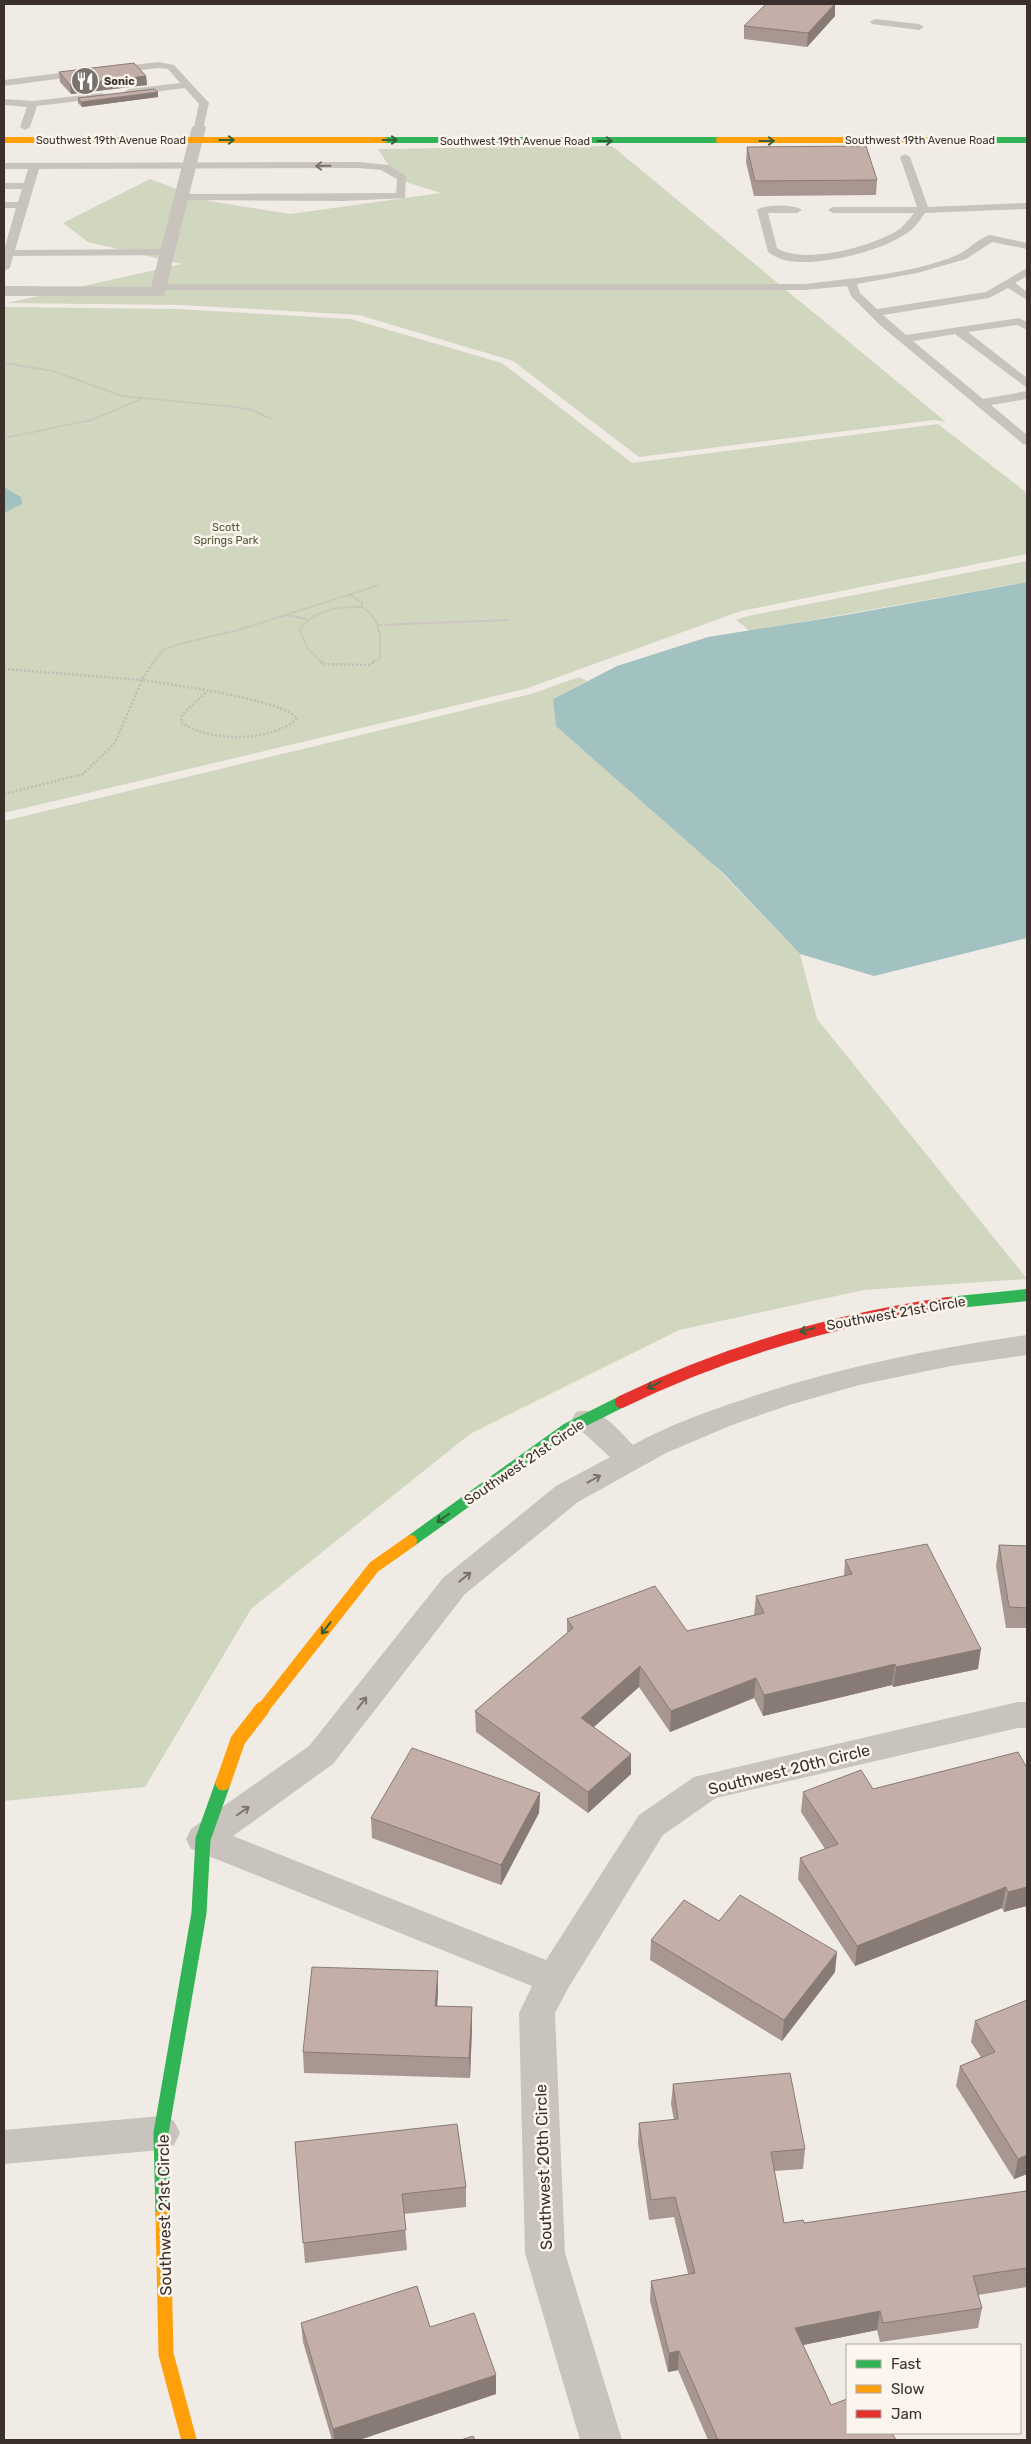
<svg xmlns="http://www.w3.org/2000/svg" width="1031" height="2444" viewBox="0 0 1031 2444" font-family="Rubik,sans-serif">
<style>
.green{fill:#d1d6bf}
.water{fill:#a1c2c1}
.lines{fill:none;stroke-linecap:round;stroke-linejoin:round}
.path-far1{stroke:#c2bbb6;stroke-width:2;stroke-dasharray:1 1;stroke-linecap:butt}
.path{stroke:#c2bbb6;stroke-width:2.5;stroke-dasharray:2 2;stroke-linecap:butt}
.lane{fill:#c9c3be;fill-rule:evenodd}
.street{fill:#c9c3be;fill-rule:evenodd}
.fast-far2{stroke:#30b455;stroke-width:6}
.fast-far1{stroke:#30b455;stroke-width:12}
.fast{stroke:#30b455;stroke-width:15}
.slow-far2{stroke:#ff9f0a;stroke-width:6}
.slow-far1{stroke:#ff9f0a;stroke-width:12}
.slow{stroke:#ff9f0a;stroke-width:15}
.jam{stroke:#e5322d;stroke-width:12}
.wall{fill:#a89690}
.shaded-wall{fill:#887a75}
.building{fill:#c3afa7;stroke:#887a75}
.oneway{stroke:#375e3a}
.oneway2{stroke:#7b726d}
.labels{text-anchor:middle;stroke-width:5;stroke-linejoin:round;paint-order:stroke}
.far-poi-label{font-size:11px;font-weight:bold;fill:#3b302b;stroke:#fbf5ee;text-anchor:start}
.far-street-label{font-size:11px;fill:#3b302b;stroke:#fbf5ee}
.far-park-label{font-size:11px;fill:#4a5a2e;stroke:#fbf5ee}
.street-label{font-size:14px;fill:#3b302b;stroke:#fbf5ee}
.near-street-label{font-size:16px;fill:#3b302b;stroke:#fbf5ee}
</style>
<rect width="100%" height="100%" fill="#f0ebe5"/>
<g class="green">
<path d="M612 146 946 422 934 420 639 457 513 361 359 315 181 305 7 303 182 264 88 242 63 223 150 179 209 201 290 214 441 193 406 182 389 166 378 149Z"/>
<path d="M4 307 178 309 351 319 502 363 632 463 938 424 1027 493V554L741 611 525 689 4 813Z"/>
<path d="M1027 561V582L750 631 736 620 748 616Z"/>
<path d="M579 677 587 681 553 699 800 954 817 1019 1027 1279 864 1290 679 1330 470 1434 251 1609 145 1787 4 1801V821L531 694Z"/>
</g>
<g class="water">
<path d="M4 487 21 497 22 504 4 513Z"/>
<path d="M1027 582V938L874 976 800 954 723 873 556 726 553 699 617 666 708 637 846 615Z"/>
</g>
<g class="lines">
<g class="path-far1">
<path d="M4 363 53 371 122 396 235 407 252 410 272 419"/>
<path d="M4 438 91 420 141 399"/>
<path d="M350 594 362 603V607"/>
<path d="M362 607C381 619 381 638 380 658L372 663"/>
<path d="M286 615 307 619"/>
<path d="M378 625 510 620"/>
<path d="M153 663 163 650 176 645 242 629 379 585"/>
<path d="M322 663 308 648 299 630C315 609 337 607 362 607"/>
</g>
<g class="path">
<path d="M321 662 323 664 369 665 374 662"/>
<path d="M4 669 142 680 153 662"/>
<path d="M4 794 83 774 115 743 142 680C167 684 288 700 297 719 270 742 209 743 181 722L182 715 206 692"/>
</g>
<g class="lane">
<path d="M875 19 919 24 924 27 919 30 872 24 870 22Z"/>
<path d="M159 62 174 65 209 103 203 129 194 127 199 104 185 88 129 95 124 92 129 89 180 83 168 69 159 68 114 73 109 70 114 67Z"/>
<path d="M84 70 87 71V75L4 86V80Z"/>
<path d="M102 93 107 96 105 98 37 106 30 127 25 130 20 127 27 107 4 105V99L33 101Z"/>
<path d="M905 154 910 157 928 207 1027 203V209L925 213C919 222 913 230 904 235 878 252 820 266 789 261 781 260 775 257 768 252L757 210C764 204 795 204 802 210L797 213H768L777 248C803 265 869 247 895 232 903 227 909 220 914 213H833L828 210 833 207H917L900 157Z"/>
<path d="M359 162 388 165 406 176 405 198 344 201 181 200 176 197 181 194 396 193 397 179 381 170 359 168 39 169 15 250 168 249 174 252 168 255 13 256 10 268 4 271V250L16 208H4V202H18L22 189H4V183H24L28 169H4V163Z"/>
<path d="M990 235 1027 243V249L992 242 966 259 917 273 857 284 860 293 877 309 986 292 1027 268V276L1015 283 1027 292V300L1008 288 989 298 883 315 906 335 1019 318 1027 322V330L1017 325 968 332 1027 378V388L955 334 913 341 983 399 1027 391V399L991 405 1027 435V445L1023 444 881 326 851 296 847 286 805 290H159L153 287 159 284H805C853 278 912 274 957 255 969 250 978 238 990 235Z"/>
</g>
<g class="street">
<path d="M199 123 206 127 164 296H4V286L151 287 192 127Z"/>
<path d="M1027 1335V1355L951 1366 859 1385 789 1405 732 1425 666 1453 578 1502 465 1594 333 1764 233 1836 546 1960 639 1815 694 1777 1018 1702H1027V1728H1018L716 1798 663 1835 567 1990 555 2013 565 2253 622 2440H580L525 2253 519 2013 532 1986 191 1849 186 1839 191 1829 309 1746 443 1578 556 1486 610 1457 576 1426 572 1419 576 1412C600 1405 617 1429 633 1445 667 1426 705 1412 742 1400 835 1368 930 1349 1027 1335Z"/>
<path d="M161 2116 174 2121 180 2133 174 2145 161 2150 4 2164V2130Z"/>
</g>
<g class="fast-far2">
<path d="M384 140H719"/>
<path d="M963 140H1027"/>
</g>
<g class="fast-far1">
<path d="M948 1303 1027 1295"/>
<path d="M411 1541 567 1429 621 1402"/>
</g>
<path class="fast" d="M163 2215 161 2133 199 1913 203 1839 223 1783"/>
<g class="slow-far2">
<path d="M4 140H384"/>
<path d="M719 140H963"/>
</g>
<path class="slow-far1" d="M261 1711 374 1567 411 1541"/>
<g class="slow">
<path d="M223 1783 238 1740 262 1709"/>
<path d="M163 2215 166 2354 189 2440"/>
</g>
<path class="jam" d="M621 1402C726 1351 833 1320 948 1303"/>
</g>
<g class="wall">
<path d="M835 4V16L807 47 744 39V26Z"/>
<path d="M59 72 146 76 147 85 71 94 60 82Z"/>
<path d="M158 97 82 107 78 103V98Z"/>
<path d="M747 147 877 180 876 195 754 196 746 162Z"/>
<path d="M999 1545 1027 1546V1628H1006L996 1566Z"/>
<path d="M845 1560 978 1669 893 1687 892 1685 763 1716 754 1698 670 1732 639 1687 594 1727 631 1754V1774L588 1813 476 1732 475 1711 567 1633V1619L687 1631 754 1615 756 1596 844 1576Z"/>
<path d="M1027 1768V1906L1004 1912 1002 1908 855 1966 798 1879 800 1858 825 1849 801 1812 803 1792 873 1789Z"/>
<path d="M540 1793 539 1813 501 1885 372 1838 371 1818Z"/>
<path d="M719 1921 835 1972 782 2041 650 1960 651 1940Z"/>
<path d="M438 1971V1992L437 2006 472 2007V2028L470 2078 304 2073 303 2052Z"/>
<path d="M1027 2000V2174L1014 2179 956 2086 960 2066 981 2057 971 2042 975 2021Z"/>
<path d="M673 2084 805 2149 803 2169 774 2171 784 2223H804L1027 2194V2287L978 2295 982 2308 978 2328 880 2342 877 2330 803 2345 831 2405 896 2440H708L678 2370 668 2372 650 2301 651 2281 688 2274 674 2217 649 2220 638 2143 639 2123 674 2120 671 2104Z"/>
<path d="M295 2142 466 2187V2207L404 2214 407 2250 305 2263Z"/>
<path d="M301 2323 430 2327 496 2394 359 2440H332L303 2342Z"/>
</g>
<g class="shaded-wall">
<path d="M835 4V16L807 47 808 33Z"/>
<path d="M146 76 147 85 71 94 70 85Z"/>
<path d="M158 92V97L82 107 81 102Z"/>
<path d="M981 1649 978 1669 893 1687 896 1667Z"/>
<path d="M895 1664 892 1685 763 1716 764 1695Z"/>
<path d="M640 1666 639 1687 581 1738V1718Z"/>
<path d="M756 1678 754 1698 670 1732 671 1711Z"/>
<path d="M631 1754V1774L588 1813V1792Z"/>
<path d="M540 1793 539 1813 501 1885V1865Z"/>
<path d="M1006 1887 1002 1908 855 1966 857 1946Z"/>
<path d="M1027 1887V1906L1004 1912 1008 1892Z"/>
<path d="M837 1952 835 1972 782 2041 784 2020Z"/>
<path d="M438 1971V1992L436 2027 435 2006Z"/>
<path d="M472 2007V2028L470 2078 469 2058Z"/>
<path d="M1027 2155V2174L1014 2179 1018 2159Z"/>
<path d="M880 2311 877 2330 793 2347 795 2328Z"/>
<path d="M679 2351 678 2370 668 2372 669 2353Z"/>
<path d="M496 2375V2394L359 2440H334L333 2429Z"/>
</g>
<g class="building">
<path d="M766 4H835L808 33 744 26Z"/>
<path d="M134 63 146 76 70 85 59 72Z"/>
<path d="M154 89 158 92 81 102 78 98Z"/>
<path d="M866 146 877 180 755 181 747 147Z"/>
<path d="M927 1544 981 1649 896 1667 895 1664 764 1695 756 1678 671 1711 640 1666 581 1718 631 1754 588 1792 475 1711 573 1628 567 1619 655 1586 687 1631 764 1613 756 1596 852 1574 845 1560Z"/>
<path d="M999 1545 1027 1546V1608L1009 1607Z"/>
<path d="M412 1748 540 1793 501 1865 371 1818Z"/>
<path d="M1018 1752 1027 1768V1887L1008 1892 1006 1887 857 1946 800 1858 838 1844 803 1792 861 1770 873 1789Z"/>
<path d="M740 1895 837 1952 784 2020 651 1940 684 1900 719 1921Z"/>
<path d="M312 1967 438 1971 435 2006 472 2007 469 2058 303 2052Z"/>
<path d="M1027 2000V2155L1018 2159 960 2066 995 2052 975 2021Z"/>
<path d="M790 2073 805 2149 771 2152 784 2223 803 2220 804 2223 1026 2191 1027 2194V2268L973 2276 982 2308 883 2323 880 2311 795 2328 831 2405 847 2399V2433H892L896 2440H718L679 2351 669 2353 651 2281 695 2273 675 2197 651 2200 639 2123 678 2119 673 2084Z"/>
<path d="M457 2124 466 2187 402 2194 406 2230 303 2243 295 2142Z"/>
<path d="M417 2286 430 2327 474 2313 496 2375 333 2429 301 2323Z"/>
<path d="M473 2436 475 2440H461Z"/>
</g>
<defs><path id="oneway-shaft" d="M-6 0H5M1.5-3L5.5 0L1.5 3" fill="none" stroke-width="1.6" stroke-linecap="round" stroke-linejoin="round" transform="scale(1.25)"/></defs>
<g class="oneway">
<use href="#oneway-shaft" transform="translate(227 140)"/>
<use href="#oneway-shaft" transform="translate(390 140)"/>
<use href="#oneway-shaft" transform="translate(605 141)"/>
<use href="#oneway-shaft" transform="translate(767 141)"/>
<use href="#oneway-shaft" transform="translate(807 1330) rotate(165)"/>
<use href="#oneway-shaft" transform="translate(654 1385) rotate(153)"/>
<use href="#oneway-shaft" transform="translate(443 1518) rotate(145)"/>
<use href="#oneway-shaft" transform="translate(326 1628) rotate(128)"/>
</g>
<g class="oneway2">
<use href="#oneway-shaft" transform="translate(323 166) rotate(179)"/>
<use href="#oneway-shaft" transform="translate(594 1479) rotate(-29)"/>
<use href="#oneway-shaft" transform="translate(465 1577) rotate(-39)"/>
<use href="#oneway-shaft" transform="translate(362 1703) rotate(-52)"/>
<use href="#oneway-shaft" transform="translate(243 1811) rotate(-35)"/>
</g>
<defs>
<g id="restaurant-disc" transform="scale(1.4375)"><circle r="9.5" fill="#7a716c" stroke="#fbf5ee"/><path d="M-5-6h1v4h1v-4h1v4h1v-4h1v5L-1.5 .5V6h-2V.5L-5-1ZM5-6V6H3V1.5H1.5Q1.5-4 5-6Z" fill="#fff"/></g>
</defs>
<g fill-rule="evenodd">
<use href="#restaurant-disc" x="85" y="81"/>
</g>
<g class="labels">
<g class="far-poi-label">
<text x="104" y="85">Sonic</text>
</g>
<g class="far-street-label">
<text x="111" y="144">Southwest 19th Avenue Road</text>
<text x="920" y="144">Southwest 19th Avenue Road</text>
<text x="515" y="145">Southwest 19th Avenue Road</text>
</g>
<g class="far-park-label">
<text x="226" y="531">Scott<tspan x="226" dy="13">Springs Park</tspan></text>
</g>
<g class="street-label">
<text transform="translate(896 1313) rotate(-10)" y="5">Southwest 21st Circle</text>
<text transform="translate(524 1462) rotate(-34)" y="5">Southwest 21st Circle</text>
</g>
<g class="near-street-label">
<text transform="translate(789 1769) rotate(-14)" y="6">Southwest 20th Circle</text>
<text transform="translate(543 2167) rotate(-92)" y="6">Southwest 20th Circle</text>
<text transform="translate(164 2215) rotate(-91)" y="6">Southwest 21st Circle</text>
</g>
</g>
<rect width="1031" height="2444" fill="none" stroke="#3b302b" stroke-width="10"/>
<rect x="846" y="2344" width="175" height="90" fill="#fbf5ee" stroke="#aea6a0"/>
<rect x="856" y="2360" width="25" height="8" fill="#30b455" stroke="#aea6a0"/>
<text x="891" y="2369" font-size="15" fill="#3b302b">Fast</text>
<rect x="856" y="2385" width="25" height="8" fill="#ff9f0a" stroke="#aea6a0"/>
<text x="891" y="2394" font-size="15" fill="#3b302b">Slow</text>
<rect x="856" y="2410" width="25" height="8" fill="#e5322d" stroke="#aea6a0"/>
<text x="891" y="2419" font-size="15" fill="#3b302b">Jam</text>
</svg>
